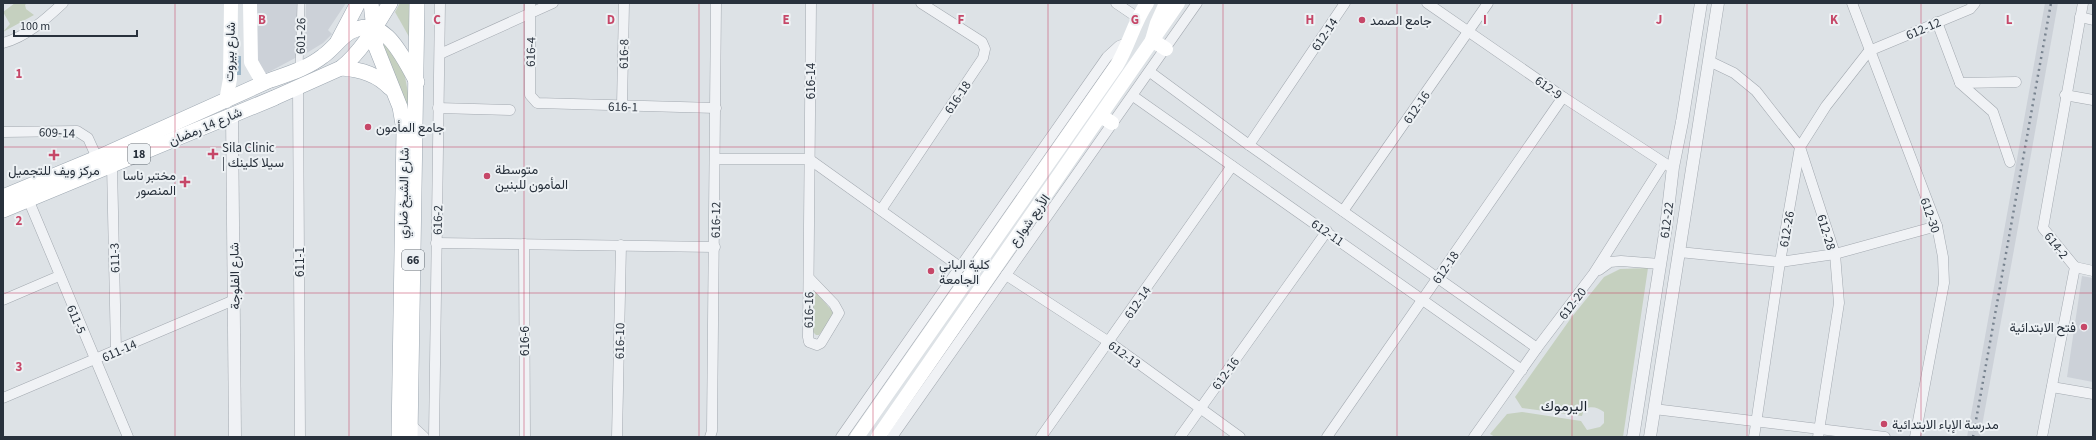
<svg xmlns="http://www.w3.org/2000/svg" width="2096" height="440" viewBox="0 0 2096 440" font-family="'Source Sans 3',Vazirmatn,sans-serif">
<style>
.built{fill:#ccd1d8}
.green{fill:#c5d0bf}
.water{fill:#9ab3c5}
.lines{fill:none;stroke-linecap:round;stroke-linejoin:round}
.pedestrian-casing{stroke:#a3a9b0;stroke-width:8}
.minor-casing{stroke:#a3a9b0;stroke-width:11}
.tertiary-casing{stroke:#a3a9b0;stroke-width:13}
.primary-casing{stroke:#9da7b1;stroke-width:16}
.pedestrian{stroke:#f0f2f5;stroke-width:7}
.minor{stroke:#f0f2f5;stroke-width:10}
.tertiary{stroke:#f0f2f5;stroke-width:12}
.secondary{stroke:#fff;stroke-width:14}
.primary{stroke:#fff;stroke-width:15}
.rail{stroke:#78838f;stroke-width:2.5;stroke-dasharray:2 4;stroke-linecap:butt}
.grid{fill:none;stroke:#c64768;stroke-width:1;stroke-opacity:0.55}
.poi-dot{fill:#c64768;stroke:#edf1f4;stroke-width:1.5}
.labels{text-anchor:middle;stroke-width:4;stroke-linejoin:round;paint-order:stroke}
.shield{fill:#edf1f4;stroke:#636b73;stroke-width:1}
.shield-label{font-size:12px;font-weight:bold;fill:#28313c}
.poi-label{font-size:13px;fill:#28313c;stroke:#edf1f4;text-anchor:start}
.street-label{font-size:13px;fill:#28313c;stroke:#edf1f4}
.quarter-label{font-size:15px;fill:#1a222d;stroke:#edf1f4}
.grid-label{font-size:13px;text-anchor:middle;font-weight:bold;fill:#c64768;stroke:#edf1f4;stroke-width:4;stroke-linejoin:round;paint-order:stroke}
</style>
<rect width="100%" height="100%" fill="#dde2e6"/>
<g class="built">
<path d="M254 3H297V57L267 73 262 72 252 50Z"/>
<path d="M306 3H346L328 30 332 34 323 43 305 54Z"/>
<path d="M2045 3H2058L2015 244 1980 437H1967Z"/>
<path d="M2082 276 2093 278V382L2067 377Z"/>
</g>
<g class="green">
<path d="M15 3H27L25 5 26 9 34 15 3 32 10 24 3 12Z"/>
<path d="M400 3H412V42L395 12Z"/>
<path d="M381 43 386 45 404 71 410 104V123Z"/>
<path d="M1648 268 1623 437H1495L1490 434 1507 414 1522 412 1581 421 1587 430 1600 427 1604 423V412C1597 407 1592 406 1584 409L1582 416 1522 408 1515 397 1571 318 1604 277 1620 269Z"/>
<path d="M815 291 833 312 832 318 819 335H816L813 332V292Z"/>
</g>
<rect class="water" x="236" y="56" width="5" height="19"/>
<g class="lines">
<g class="pedestrian-casing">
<path id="pedestrian" d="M299 69 301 3"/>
</g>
<g class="minor-casing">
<g id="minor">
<path d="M530 3V95L537 103 716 108"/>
<path d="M1116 3 1138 18"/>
<path d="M1427 3 1563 97 1669 166"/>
<path d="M1852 3 1937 226 1943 257 1944 283 1915 437"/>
<path d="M2080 17 2093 20"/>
<path d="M1937 22 1960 83 1993 112 2010 162"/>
<path d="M3 43C26 37 46 19 63 3"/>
<path d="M440 54 553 3"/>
<path d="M1709 61 1734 73 1756 91 1800 147 1780 262 1754 437"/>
<path d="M1150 72 1249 145 1537 348"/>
<path d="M1960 83 2016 82"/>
<path d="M298 87 300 437"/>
<path d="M2065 95 2093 100"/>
<path d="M1133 96 1522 370"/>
<path d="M622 106 624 3"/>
<path d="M438 108 510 110"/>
<path d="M3 132 77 131 88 138 97 158"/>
<path d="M1249 145 1345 3"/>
<path d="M716 159H809L960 267"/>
<path d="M112 165 116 351"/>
<path d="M28 199 128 437"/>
<path d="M881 210 983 58 985 49 982 42 921 3"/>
<path d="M1343 211 1488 3"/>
<path d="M436 243 715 247"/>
<path d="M524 244 525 437"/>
<path d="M1679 252 1780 262 1835 254 1937 226"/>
<path d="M2075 267 2093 271"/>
<path d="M1599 270 1610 262 1621 261 1660 264"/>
<path d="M1006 275 1109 342 1240 437"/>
<path d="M809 278 834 304 839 313 821 343 817 345 809 342 808 337 811 3"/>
<path d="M3 300 59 276"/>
<path d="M2052 387 2093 394"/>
<path d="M3 398 234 300"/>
<path d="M1654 409 1885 437"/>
<path d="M410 424 424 437"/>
<path d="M434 437 440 3"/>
<path d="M617 437 621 245"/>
<path d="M710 437 712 431 716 3"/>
<path d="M841 437 1107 57 1119 46 1129 42"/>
<path d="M892 437 1197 3"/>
<path d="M1041 437 1232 166"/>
<path d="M1180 437 1327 231"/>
<path d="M1327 437 1563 97"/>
<path d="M1474 437 1537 348 1594 273 1663 164"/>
<path d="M1818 437 1839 303 1837 279 1835 254 1800 147 1826 106 1869 51 1970 9 1975 3"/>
<path d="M2042 437 2075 267 2043 228 2083 3"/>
</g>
</g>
<g class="tertiary-casing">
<g id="tertiary">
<path d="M232 115 235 437"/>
<path d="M1633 437 1666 227 1673 167 1682 122 1701 3"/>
<path d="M1650 437 1718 3"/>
</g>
</g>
<g class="primary-casing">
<g id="primary">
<path d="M371 3 376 47 400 107 404 130 399 437"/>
<path d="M338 41 358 3"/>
<path d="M341 68C359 69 377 74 390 88"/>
<path d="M271 80C288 74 308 68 323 56 333 49 340 38 350 32 385 12 404 60 417 82"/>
<path d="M276 97 341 68C362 51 376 26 390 3"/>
<path d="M3 197 97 158 268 81"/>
<path d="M3 210 274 98"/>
<path d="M410 437 417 3"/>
</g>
</g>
<use href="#pedestrian" class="pedestrian"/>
<use href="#minor" class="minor"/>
<use href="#tertiary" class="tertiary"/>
<g class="secondary">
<path d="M250 3 251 62 263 83"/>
<path d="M1166 49 1152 40 1157 23 1166 3"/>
<path d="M226 101 230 79 231 3"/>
<path d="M1101 116 1112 123"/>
<path d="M857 437 1117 65C1129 45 1134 22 1147 3"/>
<path d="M878 437 1178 3"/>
</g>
<use href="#primary" class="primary"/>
<path class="rail" d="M1973 437 2051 3"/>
</g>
<path class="grid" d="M175 3V437M349 3V437M524 3V437M699 3V437M873 3V437M1048 3V437M1223 3V437M1397 3V437M1572 3V437M1747 3V437M1921 3V437M3 147H2093M3 293H2093"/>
<g class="poi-dot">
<circle cx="1362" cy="20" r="4"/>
<circle cx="368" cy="127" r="4"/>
<path d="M211 148h4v4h4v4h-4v4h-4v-4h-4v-4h4z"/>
<path d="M52 149h4v4h4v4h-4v4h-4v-4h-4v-4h4z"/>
<circle cx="487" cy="176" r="4"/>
<path d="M183 176h4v4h4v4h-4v4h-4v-4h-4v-4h4z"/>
<circle cx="931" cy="271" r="4"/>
<circle cx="2084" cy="327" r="4"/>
<circle cx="1884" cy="424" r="4"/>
</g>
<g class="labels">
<g class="shield">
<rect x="128" y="144" width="22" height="20" rx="3"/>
<rect x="402" y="250" width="22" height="20" rx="3"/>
</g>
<g class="shield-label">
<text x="139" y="158">18</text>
<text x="413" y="264">66</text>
</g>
<g class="poi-label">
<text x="1370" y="25">جامع الصمد</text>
<text x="376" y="132">جامع المأمون</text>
<text x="222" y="152">Sila Clinic<tspan x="222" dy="15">| سيلا كلينك</tspan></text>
<text x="495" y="174">متوسطة<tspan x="495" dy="15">المأمون للبنين</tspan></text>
<text x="54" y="175" text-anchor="middle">مركز ويف للتجميل</text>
<text x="176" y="180" text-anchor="end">مختبر ناسا<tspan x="176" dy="15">المنصور</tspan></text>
<text x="939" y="269">كلية الباني<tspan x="939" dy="15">الجامعة</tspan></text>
<text x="2076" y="332" text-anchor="end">فتح الابتدائية</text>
<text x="1892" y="429">مدرسة الإباء الابتدائية</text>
</g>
<g class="street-label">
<text transform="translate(1923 28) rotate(-23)" y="5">612-12</text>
<text transform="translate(1324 34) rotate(-56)" y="5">612-14</text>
<text transform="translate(300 36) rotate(-89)" y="5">601-26</text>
<text transform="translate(229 52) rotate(-88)" y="5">شارع بيروت</text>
<text transform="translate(530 52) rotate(-89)" y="5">616-4</text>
<text transform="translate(623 54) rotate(-89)" y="5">616-8</text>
<text transform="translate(810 81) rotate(-90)" y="5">616-14</text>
<text transform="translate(1549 87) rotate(35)" y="5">612-9</text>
<text transform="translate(957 97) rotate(-56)" y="5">616-18</text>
<text transform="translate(623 106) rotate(1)" y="5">616-1</text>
<text transform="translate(1416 107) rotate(-55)" y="5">612-16</text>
<text transform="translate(205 126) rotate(-23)" y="5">شارع 14 رمضان</text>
<text transform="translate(57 132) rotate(2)" y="5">609-14</text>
<text transform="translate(403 193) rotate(-89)" y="5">شارع الشيخ ضاري</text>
<text transform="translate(1931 215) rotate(71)" y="5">612-30</text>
<text transform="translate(437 220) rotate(-89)" y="5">616-2</text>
<text transform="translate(715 220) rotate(-89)" y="5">616-12</text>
<text transform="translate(1029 220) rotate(-55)" y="5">الأربع شوارع</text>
<text transform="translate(1666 220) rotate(-82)" y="5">612-22</text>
<text transform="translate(1786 229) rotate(-80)" y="5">612-26</text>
<text transform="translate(1328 232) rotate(35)" y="5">612-11</text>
<text transform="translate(1827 232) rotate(73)" y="5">612-28</text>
<text transform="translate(2057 245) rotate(52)" y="5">614-2</text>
<text transform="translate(114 258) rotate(-92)" y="5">611-3</text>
<text transform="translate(299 262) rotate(-90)" y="5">611-1</text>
<text transform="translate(1445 267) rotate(-55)" y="5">612-18</text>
<text transform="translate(234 276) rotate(-91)" y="5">شارع الفلوجة</text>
<text transform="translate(1137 302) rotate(-55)" y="5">612-14</text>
<text transform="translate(1572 303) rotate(-53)" y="5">612-20</text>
<text transform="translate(808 310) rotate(-89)" y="5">616-16</text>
<text transform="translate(77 319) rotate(67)" y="5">611-5</text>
<text transform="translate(524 341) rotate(-90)" y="5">616-6</text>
<text transform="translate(619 341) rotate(-89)" y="5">616-10</text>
<text transform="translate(119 350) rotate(-24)" y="5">611-14</text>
<text transform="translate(1125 354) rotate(36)" y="5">612-13</text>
<text transform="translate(1225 373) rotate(-54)" y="5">612-16</text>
</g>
<g class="quarter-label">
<text x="1564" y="411">اليرموك</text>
</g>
</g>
<g class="grid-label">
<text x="262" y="24">B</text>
<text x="437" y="24">C</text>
<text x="611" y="24">D</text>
<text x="786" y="24">E</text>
<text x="961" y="24">F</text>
<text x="1135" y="24">G</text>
<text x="1310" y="24">H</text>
<text x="1485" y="24">I</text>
<text x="1659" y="24">J</text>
<text x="1834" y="24">K</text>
<text x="2009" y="24">L</text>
<text x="19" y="78">1</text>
<text x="19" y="225">2</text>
<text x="19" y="371">3</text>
</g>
<rect width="2096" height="440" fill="none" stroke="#28313c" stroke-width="8"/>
<path d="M14 30v6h123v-6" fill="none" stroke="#28313c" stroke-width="2"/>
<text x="20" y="30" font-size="12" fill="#28313c" stroke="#edf1f4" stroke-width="3" paint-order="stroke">100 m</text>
</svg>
